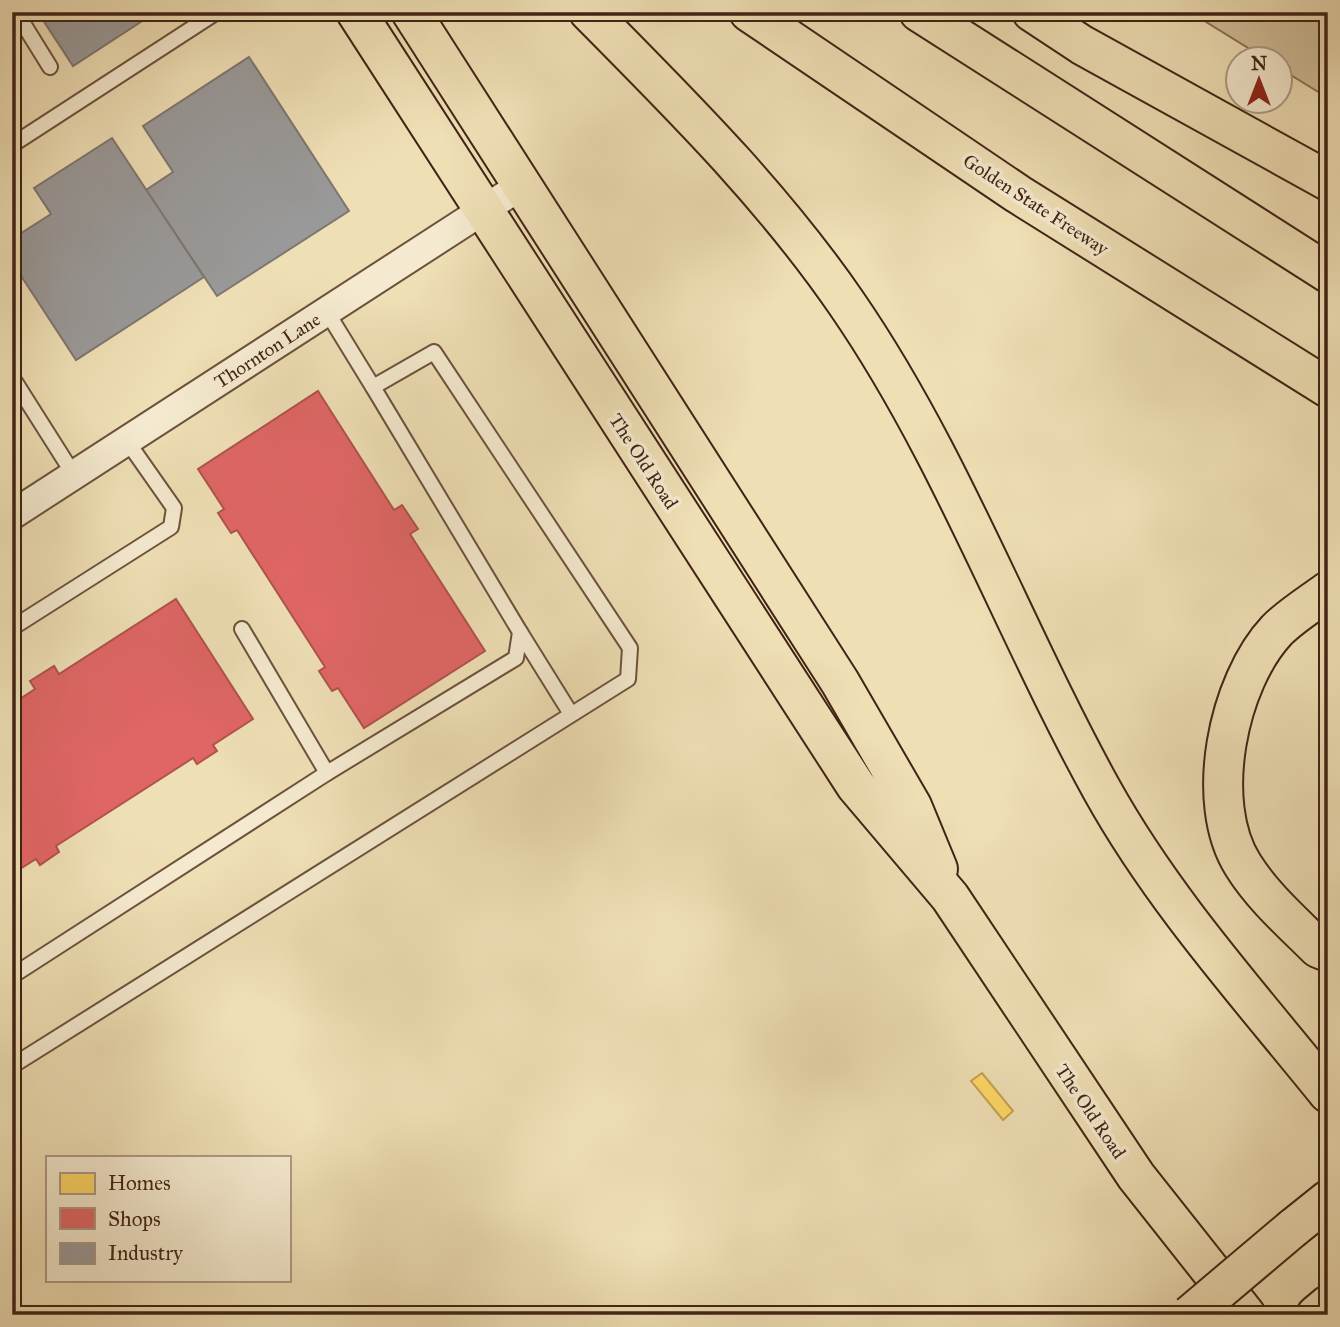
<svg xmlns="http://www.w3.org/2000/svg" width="1340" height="1327" viewBox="0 0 1340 1327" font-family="'IM FELL Great Primer',serif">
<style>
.green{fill:#d1bf9a;stroke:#887158;stroke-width:2}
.homes{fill:#ffd966;stroke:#c6a24e;stroke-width:2}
.shops{fill:#e06666;stroke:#b0524e;stroke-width:2}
.industry{fill:#999;stroke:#7e7671;stroke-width:2}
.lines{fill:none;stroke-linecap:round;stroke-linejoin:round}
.service-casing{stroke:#6c523d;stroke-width:18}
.minor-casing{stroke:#6c523d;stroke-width:32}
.primary-casing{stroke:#402315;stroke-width:42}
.trunk-casing{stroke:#402315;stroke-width:42}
.motorway-casing{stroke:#402315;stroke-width:42}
.service{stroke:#f5eacf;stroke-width:14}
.minor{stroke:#f5eacf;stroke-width:28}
.primary{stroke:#efdfb5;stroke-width:38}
.trunk{stroke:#efdfb5;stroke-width:38}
.motorway{stroke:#efdfb5;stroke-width:38}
.trunk-bridge-casing{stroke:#402315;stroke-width:42;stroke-linecap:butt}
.trunk-bridge{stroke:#efdfb5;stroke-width:38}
.labels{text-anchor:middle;stroke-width:7;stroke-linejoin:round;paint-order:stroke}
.street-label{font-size:19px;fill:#402315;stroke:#f5eacf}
</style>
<rect width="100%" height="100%" fill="#efdfb5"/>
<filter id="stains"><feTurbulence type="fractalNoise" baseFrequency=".00286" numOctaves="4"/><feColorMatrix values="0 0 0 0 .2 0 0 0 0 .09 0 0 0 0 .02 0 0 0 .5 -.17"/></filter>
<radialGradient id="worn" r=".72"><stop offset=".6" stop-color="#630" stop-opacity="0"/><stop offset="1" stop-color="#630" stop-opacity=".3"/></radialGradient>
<path class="green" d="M1190 12H1328V98L1281 69 1280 60 1266 59Z"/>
<path class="homes" d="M982 1073 1013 1111 1003 1120 971 1081Z"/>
<g class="shops">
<path d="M318 391 394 510 402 505 418 529 410 534 485 651 364 728 338 688 332 691 319 671 325 667 237 530 231 533 218 513 224 509 198 469Z"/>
<path d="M176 599 253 719 213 745 217 751 197 764 193 758 56 846 59 852 40 865 36 859 12 874V704L35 689 30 681 54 666 59 674Z"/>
</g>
<g class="industry">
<path d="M42 12H156L73 66 39 14Z"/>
<path d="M249 57 349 211 217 296 146 190 173 172 143 126Z"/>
<path d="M112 138 204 277 76 360 12 262V239L51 214 34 188Z"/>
</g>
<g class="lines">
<g class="service-casing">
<g id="service">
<path d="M16 12 50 67"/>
<path d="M12 145 217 12"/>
<path d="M12 377 74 475"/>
<path d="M12 628 171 527 174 508 127 441"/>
<path d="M242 629 327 773 516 658 520 632 373 387"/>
<path d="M520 632 571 714"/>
<path d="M12 976 327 773"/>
<path d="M12 1066 628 679 630 648 434 352 373 387 327 312"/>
</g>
</g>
<g class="minor-casing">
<path id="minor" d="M12 515 522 185"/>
</g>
<g class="primary-casing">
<g id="primary">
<path d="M356 12 856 786 950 897 1136 1176 1246 1315"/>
<path d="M411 12 840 682 912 806 938 869"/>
</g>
</g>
<g class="trunk-casing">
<g id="trunk">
<path d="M1293 1228 1328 1200"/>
<path d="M1316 1315 1328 1305"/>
</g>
</g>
<g class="motorway-casing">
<g id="motorway">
<path d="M589 12C681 105 773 196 847 304 951 455 1014 631 1102 790 1163 900 1249 995 1328 1093"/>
<path d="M749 12 1018 194 1328 388"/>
<path d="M919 12 1328 273"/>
<path d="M1032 12 1082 45 1328 181"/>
<path d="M1328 591C1312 603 1292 615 1277 630 1228 682 1203 802 1243 865 1263 897 1292 922 1318 948L1328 952"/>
</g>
</g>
<use href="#service" class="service"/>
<use href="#minor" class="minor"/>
<use href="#primary" class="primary"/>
<use href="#trunk" class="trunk"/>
<use href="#motorway" class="motorway"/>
<g class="trunk-bridge-casing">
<path id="trunk-bridge" d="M1190 1315 1293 1228"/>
</g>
<use href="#trunk-bridge" class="trunk-bridge"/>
</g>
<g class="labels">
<g class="street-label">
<text transform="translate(1036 204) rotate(33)" y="7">Golden State Freeway</text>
<text transform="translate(267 350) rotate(-33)" y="7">Thornton Lane</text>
<text transform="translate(644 461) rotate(57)" y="7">The Old Road</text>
<text transform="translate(1091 1111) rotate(56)" y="7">The Old Road</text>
</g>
</g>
<rect width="1340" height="1327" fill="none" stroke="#efdfb5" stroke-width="42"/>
<rect x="14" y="14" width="1312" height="1299" fill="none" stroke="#402315" stroke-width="3.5"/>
<rect x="21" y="21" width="1298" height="1285" fill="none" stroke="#402315" stroke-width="2"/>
<rect x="46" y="1156" width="245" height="126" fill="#f5eacf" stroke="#ad9a85" stroke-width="2"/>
<rect x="60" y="1173" width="35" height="21" fill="#ffd966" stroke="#ad9a85" stroke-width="2"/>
<text x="108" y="1190" font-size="21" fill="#402315">Homes</text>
<rect x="60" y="1208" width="35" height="21" fill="#e06666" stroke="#ad9a85" stroke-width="2"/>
<text x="108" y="1226" font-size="21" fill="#402315">Shops</text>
<rect x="60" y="1243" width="35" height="21" fill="#999999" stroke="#ad9a85" stroke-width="2"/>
<text x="108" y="1260" font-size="21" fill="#402315">Industry</text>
<g transform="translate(1259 80)"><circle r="33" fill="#f5eacf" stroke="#ad9a85" stroke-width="2"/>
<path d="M0-5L12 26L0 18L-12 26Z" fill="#8f2418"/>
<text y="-10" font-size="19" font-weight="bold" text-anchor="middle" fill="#402315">N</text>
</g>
<rect width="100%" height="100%" filter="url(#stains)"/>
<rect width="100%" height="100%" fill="url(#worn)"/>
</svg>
